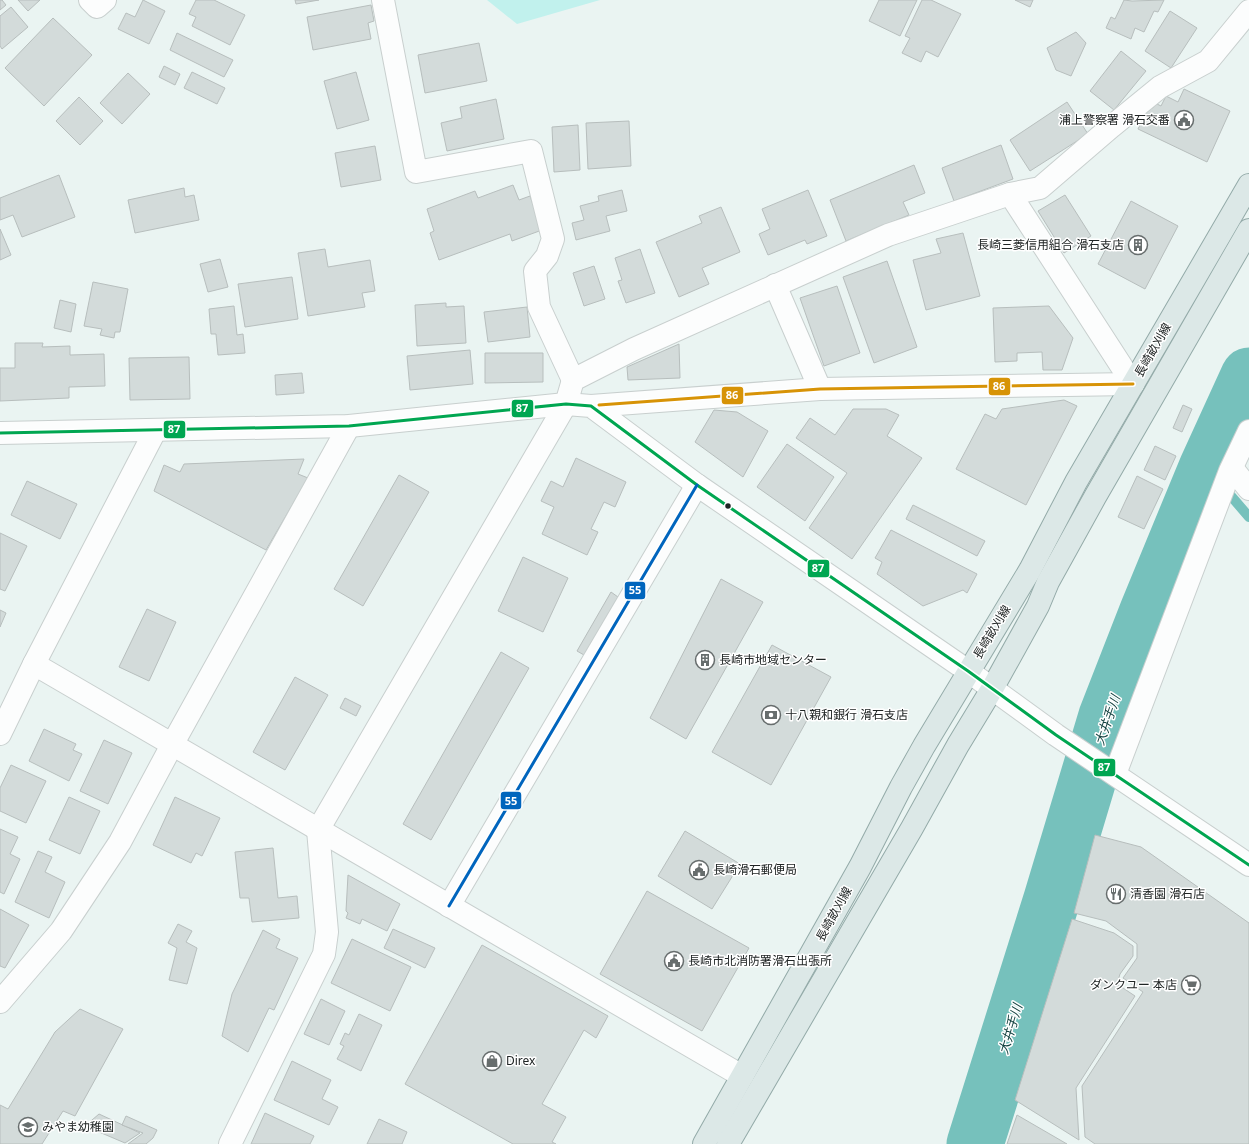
<svg xmlns="http://www.w3.org/2000/svg" width="1249" height="1144" viewBox="0 0 1249 1144" font-family="'Noto Sans','Noto Sans JP',sans-serif">
<style>
.green{fill:#c1f1ed}
.lines{fill:none;stroke-linecap:round;stroke-linejoin:round}
.stream{stroke:#76c1bc;stroke-width:10}
.river{stroke:#76c1bc;stroke-width:57}
.building{fill:#d3dbda;stroke:#b7bebd}
.minor-casing{stroke:#c8cfce;stroke-width:24}
.tertiary-casing{stroke:#c8cfce;stroke-width:24}
.primary-casing{stroke:#93aaa8;stroke-width:24}
.minor{stroke:#fcfdfd;stroke-width:22}
.tertiary{stroke:#fcfdfd;stroke-width:22}
.primary{stroke:#dce8e7;stroke-width:22}
.bus-1-casing{stroke:#fff;stroke-width:6}
.bus-2-casing{stroke:#fff;stroke-width:6}
.bus-3-casing{stroke:#fff;stroke-width:6}
.bus-1{stroke:#00a651;stroke-width:3}
.bus-2{stroke:#0065bd;stroke-width:3}
.bus-3{stroke:#d79306;stroke-width:3}
.bus-dot{fill:#202525;stroke:#fff;stroke-width:1.5}
.labels{text-anchor:middle;stroke-width:3;stroke-linejoin:round;paint-order:stroke}
.poi-label{font-size:12px;fill:#202525;stroke:#fff;text-anchor:start}
.street-label{font-size:12px;fill:#202525;stroke:#fff}
.water-label{font-size:13px;font-style:italic;fill:#164442;stroke:#fff}
.line-badge{stroke:#fff;stroke-width:1.5}
.badge-label{font-size:11px;text-anchor:middle;font-weight:bold;fill:#fff}
</style>
<rect width="100%" height="100%" fill="#eaf4f2"/>
<path class="green" d="M487 0H600L517 24Z"/>
<g class="lines">
<path class="stream" d="M1207 468 1249 517"/>
<path class="river" d="M975 1144 1052 899 1107 716 1148 611 1207 468 1249 376"/>
</g>
<g class="building">
<path d="M0 0H2L6 5 0 10Z"/>
<path d="M18 0H40L28 11Z"/>
<path d="M143 0 165 11 149 44 118 29 126 13 135 17Z"/>
<path d="M196 0H214L245 15 230 45 192 26 196 17 189 14Z"/>
<path d="M295 0H319L296 4Z"/>
<path d="M879 0H917L900 36 869 21Z"/>
<path d="M922 0H931L961 14 938 57 926 51 921 62 902 53 910 38 905 36Z"/>
<path d="M1015 0H1033L1030 7Z"/>
<path d="M1124 0 1132 1 1164 0 1158 12 1154 11 1144 32 1135 28 1131 39 1106 28 1111 17 1115 19Z"/>
<path d="M371 5 374 21 368 23 371 39 313 50 307 17Z"/>
<path d="M11 7 28 27 2 49 0 46V16Z"/>
<path d="M1170 11 1197 28 1171 68 1145 51Z"/>
<path d="M53 18 92 55 44 106 5 68Z"/>
<path d="M1076 32 1086 43 1071 76 1056 70 1047 48Z"/>
<path d="M177 33 233 60 224 77 170 50Z"/>
<path d="M479 43 487 81 425 93 418 55Z"/>
<path d="M1121 51 1146 71 1114 110 1090 91Z"/>
<path d="M164 66 180 74 175 85 159 77Z"/>
<path d="M192 72 225 88 217 104 184 88Z"/>
<path d="M356 72 369 120 337 129 324 81Z"/>
<path d="M128 73 150 94 122 124 100 103Z"/>
<path d="M1184 89 1230 111 1207 162 1138 129 1149 106 1153 108 1155 103 1161 106 1166 96 1178 102Z"/>
<path d="M79 97 103 121 80 145 56 121Z"/>
<path d="M496 99 504 139 447 151 441 123 462 118 460 107Z"/>
<path d="M1067 102 1088 134 1030 171 1010 140Z"/>
<path d="M629 121 631 166 588 169 586 123Z"/>
<path d="M578 125 580 170 554 172 552 127Z"/>
<path d="M1001 145 1013 179 954 201 942 168Z"/>
<path d="M375 146 381 180 341 187 335 153Z"/>
<path d="M914 165 925 193 903 202 909 215 846 241 830 200Z"/>
<path d="M59 175 75 217 22 237 13 215 0 220V198Z"/>
<path d="M513 185 519 200 530 196 542 230 512 241 510 234 439 260 430 233 434 231 427 209 475 191 478 198Z"/>
<path d="M184 188 185 197 194 195 199 220 135 233 128 200Z"/>
<path d="M622 190 627 211 606 216 610 231 576 240 572 223 584 220 580 206 599 201 598 196Z"/>
<path d="M808 190 827 236 807 244 805 240 768 255 759 234 770 229 762 209Z"/>
<path d="M1065 195 1091 236 1064 253 1038 211Z"/>
<path d="M1131 201 1178 226 1145 289 1098 264Z"/>
<path d="M721 207 740 252 702 268 709 284 679 297 656 242 702 223 699 216Z"/>
<path d="M0 229 11 255 0 260Z"/>
<path d="M963 233 980 296 926 310 913 260 941 253 936 239Z"/>
<path d="M325 249 328 267 370 260 375 291 362 293 365 307 308 316 298 253Z"/>
<path d="M640 249 655 293 626 303 618 281 622 280 615 258Z"/>
<path d="M220 259 228 287 208 292 200 264Z"/>
<path d="M887 261 917 347 874 363 843 277Z"/>
<path d="M594 266 605 299 584 306 573 273Z"/>
<path d="M292 277 298 319 245 327 238 284Z"/>
<path d="M93 282 128 289 120 332H115L114 338 100 335 102 329 84 326Z"/>
<path d="M837 286 860 353 824 366 800 298Z"/>
<path d="M60 300 76 304 71 332 54 328Z"/>
<path d="M446 303V307L464 306 466 343 417 346 415 305Z"/>
<path d="M234 306 237 335 243 334 245 353 218 355 216 334H211L209 309Z"/>
<path d="M1049 306 1073 338 1062 370H1043L1042 352 1017 353V361L995 362 993 308Z"/>
<path d="M527 307 530 337 488 342 484 312Z"/>
<path d="M15 343H43L42 347 70 346V355L104 354 105 386 69 387V398L0 401V368H15Z"/>
<path d="M679 344 680 378 628 380 627 367Z"/>
<path d="M470 350 473 384 410 390 407 356Z"/>
<path d="M485 353H543V382L485 383Z"/>
<path d="M189 357 190 399 130 400 129 358Z"/>
<path d="M302 373 304 393 276 395 275 375Z"/>
<path d="M1064 400 1077 406 1026 505 956 469 985 414 996 419 1002 409Z"/>
<path d="M1183 405 1192 409 1182 432 1173 428Z"/>
<path d="M853 409H886L899 415 887 436 922 458 852 559 809 528 847 473 796 438 810 418 835 435Z"/>
<path d="M714 410 737 412 768 431 743 477 695 442Z"/>
<path d="M787 444 834 477 805 521 757 487Z"/>
<path d="M1155 446 1176 456 1165 480 1144 470Z"/>
<path d="M576 458 626 482 615 507 604 502 591 529 598 532 587 555 542 534 554 507 541 501 551 481 563 487Z"/>
<path d="M304 459 298 474 308 478 266 550 154 491 164 465 180 472 184 464Z"/>
<path d="M399 475 429 492 363 606 334 589Z"/>
<path d="M1137 476 1163 489 1144 529 1118 517Z"/>
<path d="M27 481 77 504 60 539 11 515Z"/>
<path d="M913 505 985 541 977 556 906 519Z"/>
<path d="M891 530 977 574 967 593 963 590 923 606 877 574 882 562 875 558Z"/>
<path d="M0 533 27 546 5 591 0 589Z"/>
<path d="M523 557 568 578 543 632 498 611Z"/>
<path d="M721 579 763 602 686 739 650 718Z"/>
<path d="M611 592 618 597 584 655 577 651Z"/>
<path d="M147 609 176 622 149 681 119 667Z"/>
<path d="M0 610 6 613 0 627Z"/>
<path d="M772 645 831 677 771 785 712 752Z"/>
<path d="M501 652 529 668 431 840 403 824Z"/>
<path d="M295 677 328 695 285 770 253 752Z"/>
<path d="M345 698 361 706 356 716 340 708Z"/>
<path d="M44 729 76 744 73 750 82 754 69 781 29 761Z"/>
<path d="M104 740 132 753 108 804 80 791Z"/>
<path d="M11 765 46 781 26 823 0 811V788Z"/>
<path d="M69 797 100 811 80 854 49 840Z"/>
<path d="M175 797 220 818 202 856 196 853 191 863 153 845Z"/>
<path d="M0 829 18 837 10 854 20 859 4 894 0 892Z"/>
<path d="M685 831 740 864 712 909 658 876Z"/>
<path d="M1095 835 1141 847 1249 923V1144H1095L1085 1137 1082 1086 1143 992 1123 978 1137 958V944L1106 921 1074 913Z"/>
<path d="M273 848 278 898 297 896 299 918 252 922 249 898H240L235 852Z"/>
<path d="M38 851 52 857 45 872 65 882 49 918 15 902Z"/>
<path d="M348 875 400 904 387 931 362 919 360 924 346 918 348 913 346 911Z"/>
<path d="M647 891 749 948 702 1031 600 974Z"/>
<path d="M0 909 29 925 5 968 0 966Z"/>
<path d="M1072 919 1114 933 1133 946V956L1120 974 1117 984 1135 996 1076 1088 1079 1140 1015 1100Z"/>
<path d="M178 924 192 931 186 942 197 948 187 984 169 980 177 948 168 943Z"/>
<path d="M393 929 435 948 425 968 384 948Z"/>
<path d="M263 930 280 939 276 948 298 958 274 1010 269 1008 248 1052 222 1036 232 994Z"/>
<path d="M352 939 411 967 390 1011 331 983Z"/>
<path d="M482 945 608 1016 596 1038 584 1030 542 1104 566 1117 552 1142 556 1144H513L405 1084Z"/>
<path d="M321 999 345 1011 329 1045 304 1034Z"/>
<path d="M80 1009 123 1029 75 1116 63 1111 42 1144H0V1105L8 1109 55 1032Z"/>
<path d="M359 1014 382 1025 361 1071 337 1059 344 1046 340 1044 345 1033 349 1035Z"/>
<path d="M292 1061 331 1080 322 1099 338 1107 329 1125 274 1100Z"/>
<path d="M265 1113 314 1136 310 1144H251Z"/>
<path d="M99 1114 140 1133 125 1143 85 1126Z"/>
<path d="M1017 1115 1067 1144H1007Z"/>
<path d="M126 1116 157 1130 153 1138 146 1144H128L143 1133 122 1125Z"/>
<path d="M379 1119 407 1132 402 1144H367Z"/>
</g>
<g class="lines">
<g class="minor-casing">
<g id="minor">
<path d="M90 0 97 7 105 0"/>
<path d="M383 0 416 172 531 151 553 239 547 256 535 271 539 307 573 380"/>
<path d="M1010 194 1133 384"/>
<path d="M775 285 820 389"/>
<path d="M591 406 820 389 1133 384"/>
<path d="M1232 468 1249 489"/>
<path d="M34 664 742 1076"/>
<path d="M0 734 34 664 155 431"/>
<path d="M1115 774 1230 471 1249 431"/>
<path d="M449 906 697 485"/>
<path d="M0 1002 61 931 120 842 172 745 349 426"/>
<path d="M230 1144 324 954 327 932 318 830 566 404 573 380 634 349 888 235 1010 194 1040 188 1111 127 1160 87 1208 61 1249 11"/>
</g>
</g>
<g class="tertiary-casing">
<path id="tertiary" d="M0 433 349 426 566 404 591 406 697 485 968 671 1056 735 1249 865"/>
</g>
<g class="primary-casing">
<g id="primary">
<path d="M704 1144 860 867 901 787 924 746 1030 570 1076 482 1249 185"/>
<path d="M728 1144 912 828 958 745 992 689 1038 606 1048 582 1095 497 1249 230"/>
</g>
</g>
<use href="#minor" class="minor"/>
<use href="#tertiary" class="tertiary"/>
<use href="#primary" class="primary"/>
<g class="bus-1-casing">
<path id="bus-1" d="M0 433 349 426 566 404 591 406 697 485 968 671 1056 735 1249 865"/>
</g>
<g class="bus-2-casing">
<path id="bus-2" d="M449 906 697 485"/>
</g>
<g class="bus-3-casing">
<path id="bus-3" d="M599 405 820 389 1133 384"/>
</g>
<use href="#bus-1" class="bus-1"/>
<use href="#bus-2" class="bus-2"/>
<use href="#bus-3" class="bus-3"/>
</g>
<defs>
<g id="civic-ring" transform="scale(1)"><circle r="9.5" fill="#fff" stroke="#676d6d" stroke-width="1.5"/><path d="M-.6-6.5H3V-4.5H.6V-3L4-1V1h2V6H-6V1h2V-1L-.6-3ZM-1.2 2.5V6h2.4V2.5Z" fill="#676d6d"/></g>
<g id="building-ring" transform="scale(1)"><circle r="9.5" fill="#fff" stroke="#676d6d" stroke-width="1.5"/><path d="M-4-6H4V6H1V3H-1V6H-4ZM-2.5-4.3h1.7v1.8h-1.7ZM.8-4.3h1.7v1.8H.8ZM-2.5-1h1.7V.8h-1.7ZM.8-1h1.7V.8H.8Z" fill="#676d6d"/></g>
<g id="bank-ring" transform="scale(1)"><circle r="9.5" fill="#fff" stroke="#676d6d" stroke-width="1.5"/><path d="M-6-4H6V4H-6ZM0-2.3a2.3 2.3 0 1 0 0 4.6a2.3 2.3 0 1 0 0-4.6Z" fill="#676d6d"/></g>
<g id="restaurant-ring" transform="scale(1)"><circle r="9.5" fill="#fff" stroke="#676d6d" stroke-width="1.5"/><path d="M-5-6h1v4h1v-4h1v4h1v-4h1v5L-1.5 .5V6h-2V.5L-5-1ZM5-6V6H3V1.5H1.5Q1.5-4 5-6Z" fill="#676d6d"/></g>
<g id="supermarket-ring" transform="scale(1)"><circle r="9.5" fill="#fff" stroke="#676d6d" stroke-width="1.5"/><path d="M-6-5.5h2.5l.6 2H6L4.5 2H-2.5L-4.4-4H-6ZM-1.5 3.2a1.3 1.3 0 1 0 .1 0ZM3 3.2a1.3 1.3 0 1 0 .1 0Z" fill="#676d6d"/></g>
<g id="shop-ring" transform="scale(1)"><circle r="9.5" fill="#fff" stroke="#676d6d" stroke-width="1.5"/><path d="M-5-2.5h2.3a2.7 3.5 0 0 1 5.4 0H5L5.5 6h-11ZM-1.5-2.5h3a1.5 2.3 0 0 0-3 0Z" fill="#676d6d"/></g>
<g id="school-ring" transform="scale(1)"><circle r="9.5" fill="#fff" stroke="#676d6d" stroke-width="1.5"/><path d="M0-5L7-2L0 1L-7-2ZM-4 1L0 2.5L4 1V4Q0 6-4 4Z" fill="#676d6d"/></g>
</defs>
<g fill-rule="evenodd">
<use href="#civic-ring" x="1184" y="120"/>
<use href="#building-ring" x="1138" y="245"/>
<use href="#building-ring" x="705" y="660"/>
<use href="#bank-ring" x="771" y="715"/>
<use href="#civic-ring" x="699" y="870"/>
<use href="#restaurant-ring" x="1116" y="894"/>
<use href="#civic-ring" x="674" y="961"/>
<use href="#supermarket-ring" x="1191" y="985"/>
<use href="#shop-ring" x="492" y="1061"/>
<use href="#school-ring" x="28" y="1127"/>
</g>
<circle class="bus-dot" cx="728" cy="506" r="3.5"/>
<g class="labels">
<g class="poi-label">
<text x="1170" y="124" text-anchor="end">浦上警察署 滑石交番</text>
<text x="1124" y="249" text-anchor="end">長崎三菱信用組合 滑石支店</text>
<text x="719" y="664">長崎市地域センター</text>
<text x="785" y="719">十八親和銀行 滑石支店</text>
<text x="713" y="874">長崎滑石郵便局</text>
<text x="1130" y="898">清香園 滑石店</text>
<text x="688" y="965">長崎市北消防署滑石出張所</text>
<text x="1177" y="989" text-anchor="end">ダンクユー 本店</text>
<text x="506" y="1065">Direx</text>
<text x="42" y="1131">みやま幼稚園</text>
</g>
<g class="street-label">
<text transform="translate(1153 350) rotate(-60)" y="4">長崎畝刈線</text>
<text transform="translate(992 632) rotate(-59)" y="4">長崎畝刈線</text>
<text transform="translate(834 914) rotate(-61)" y="4">長崎畝刈線</text>
</g>
<g class="water-label">
<text transform="translate(1107 720) rotate(-71)" y="5">大井手川</text>
<text transform="translate(1010 1029) rotate(-73)" y="5">大井手川</text>
</g>
</g>
<g class="line-badge">
<rect x="988" y="377" width="23" height="19" rx="4" fill="#d79306"/>
<rect x="721" y="386" width="23" height="19" rx="4" fill="#d79306"/>
<rect x="511" y="399" width="23" height="19" rx="4" fill="#00a651"/>
<rect x="163" y="420" width="23" height="19" rx="4" fill="#00a651"/>
<rect x="807" y="559" width="23" height="19" rx="4" fill="#00a651"/>
<rect x="624" y="581" width="22" height="19" rx="4" fill="#0065bd"/>
<rect x="1093" y="758" width="23" height="19" rx="4" fill="#00a651"/>
<rect x="500" y="791" width="22" height="19" rx="4" fill="#0065bd"/>
</g>
<g class="badge-label">
<text x="999" y="390">86</text>
<text x="732" y="399">86</text>
<text x="522" y="412">87</text>
<text x="174" y="433">87</text>
<text x="818" y="572">87</text>
<text x="635" y="594">55</text>
<text x="1104" y="771">87</text>
<text x="511" y="805">55</text>
</g>
</svg>
